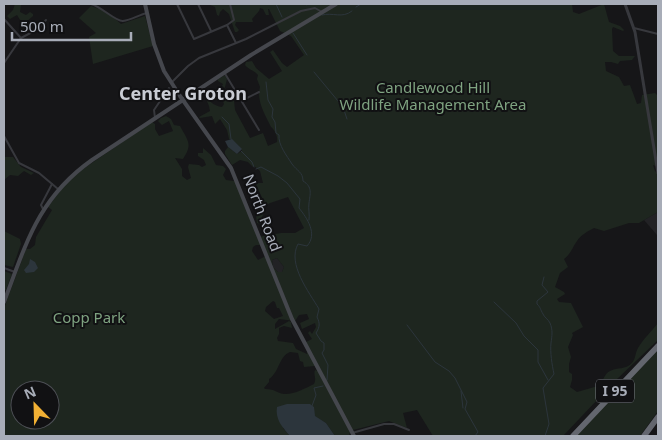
<svg xmlns="http://www.w3.org/2000/svg" width="662" height="440" viewBox="0 0 662 440" font-family="'Noto Sans',sans-serif">
<style>
.built{fill:#222225}
.green{fill:#1e261f;fill-rule:evenodd}
.water{fill:#2c353c}
.lines{fill:none;stroke-linecap:round;stroke-linejoin:round}
.stream{stroke:#2c353c;stroke-width:1}
.minor{stroke:#37383d;stroke-width:2}
.tertiary{stroke:#37383d;stroke-width:3}
.secondary{stroke:#45474d;stroke-width:4}
.motorway{stroke:#63666e;stroke-width:5.5}
.labels{text-anchor:middle;stroke-width:4;stroke-linejoin:round;paint-order:stroke}
.shield{fill:#111113;stroke:#7b7e86;stroke-width:1}
.shield-label{font-size:14px;font-weight:bold;fill:#a8adb8}
.park-label{font-size:15px;fill:#7fa381;stroke:#111113}
.street-label{font-size:15px;fill:#a8adb8;stroke:#111113}
.quarter-label{font-size:18px;font-weight:bold;fill:#c9ccd4;stroke:#111113}
</style>
<rect width="100%" height="100%" fill="#161618"/>
<g class="built">
<path d="M658 212V234L657 235 644 220Z"/>
<path d="M277 258 284 267 282 272H278L273 267 272 260Z"/>
</g>
<g class="green">
<path d="M15 4H21L20 12 26 15 30 12 33 14V16L25 23H22L17 15 10 19 7 16 13 10Z"/>
<path d="M208 4H572L573 12 579 14 604 4 609 22 620 26 624 30 623 31 613 27 612 29 613 51 619 56H635L632 60 620 61 618 64 611 62H605L606 71 619 77 624 86 630 85 637 104 641 103 642 95 655 93 658 96V167L653 165 655 171 658 174V212L639 223H629L604 231 594 228C588 231 581 235 577 241 572 248 571 254 564 259L568 267 560 273 555 287 564 292 565 294 557 299 559 302 571 303 583 327 572 333 573 335 568 347 571 357 569 364V372L572 374V380L570 387 577 392 598 386C603 382 604 374 610 371 618 367 625 370 632 363 636 358 635 353 638 348 643 339 652 331 658 323V340L616 380 563 436H433L417 410 403 413 407 428 389 421 353 430 349 434 350 436H335L326 423 314 416V407L299 405 283 428 290 436H4V308L26 249H30L35 245 36 237 52 210 48 207 66 183 83 169 152 122 155 124V129L159 136 173 131 169 121 162 125 158 121 161 118 166 116 171 119 174 125 180 126C188 141 193 144 183 159L175 158 182 169V176L187 180 191 178 188 167 189 164 199 165 202 167 206 165 204 160 198 156V153H203V148L211 155 216 165 223 166 226 169 223 175 226 180 234 181 237 183 258 237 281 233H295L304 228 288 197 270 203 264 207V213L262 217 264 222 260 224 257 223 256 216 261 213V206L265 204 256 185 258 183H263L260 171 254 166 253 167 248 162 240 160 232 165 225 154V151L228 147 237 154 242 151C241 147 232 139 229 139L227 130 220 119 215 124 212 116 200 118 199 117 210 111 209 106 204 94H205C208 101 214 106 222 107L224 104 221 95 225 88 222 86 223 84 218 81V79L225 75 227 79 225 87 226 96H230L234 100 235 110 250 138 263 133 268 146 277 142C278 137 275 130 271 127 265 115 256 100 260 87L257 79 258 75C254 70 249 70 245 65L246 62 252 61 256 68 269 79 282 71 270 52 273 50 282 63 287 67 304 55 291 36 280 31 269 9H268L269 15H266L263 9 260 8 259 11 252 19 253 22H236L235 25 239 30 237 32H235L229 14 223 9 220 12 219 16 217 15 215 7ZM256 245H262L266 256 258 260 252 251 253 247ZM277 258 284 267 282 272H278L273 267 272 260ZM273 301 275 302 277 308H279L283 316 274 319 265 311 266 307ZM307 314 309 319 300 323 302 329 315 323 316 327 312 334 310 331 308 333 312 339 306 342 307 354 296 349 293 343 278 341 277 338 279 334V328L284 326 292 328 291 322 289 321 275 329V324L279 319 295 321 299 315ZM290 352 298 353 300 361 303 362 304 367 315 366 317 371 315 370C313 375 317 378 314 384 306 388 293 395 284 394 276 393 276 389 265 389L264 388 269 382V379C279 373 279 356 290 352ZM20 390H50V420H20Z"/>
<path d="M91 6 107 12 121 24 145 16 153 46 93 64 89 37 96 33 79 18Z"/>
<path d="M4 157H13L21 167 34 173 31 175 24 171 18 176 10 175 4 180Z"/>
<path d="M4 231 20 239 21 244 13 267 4 265Z"/>
<path d="M4 271 12 274 6 290H4Z"/>
<path d="M658 349V411L640 436H576Z"/>
</g>
<g class="water">
<path d="M232 139 242 149 237 154 228 147 225 141Z"/>
<path d="M30 259 35 262 38 268 34 272 26 273 24 270 29 264Z"/>
<path d="M287 404H310L314 407 315 416 326 423 335 436H290C282 427 275 419 277 407Z"/>
</g>
<g class="lines">
<g class="stream">
<path d="M276 4 282 17"/>
<path d="M305 4 306 5"/>
<path d="M356 7 361 4"/>
<path d="M322 15C333 12 342 19 352 11"/>
<path d="M293 33 307 55"/>
<path d="M314 72 338 101 344 110 347 119"/>
<path d="M266 82 268 100 273 109 272 117 275 122 276 133 279 135C278 145 287 156 292 164 297 171 303 172 303 181 313 187 310 194 309 203 308 209 310 215 309 220"/>
<path d="M222 117 229 124 231 139"/>
<path d="M241 151 252 162 254 167"/>
<path d="M256 169 261 167 278 176 287 183 300 199 299 208C307 218 318 234 307 246L298 244C287 264 309 292 319 309L317 317C320 323 320 327 316 333L321 341 324 343V350L322 353 328 365 327 380"/>
<path d="M544 277 542 285 548 292 537 301V304C541 308 540 309 543 314 544 317 548 319 550 323 553 330 552 336 551 343 550 352 552 365 554 374L543 388 549 424 545 436"/>
<path d="M494 302 516 323 524 336 538 350V362L548 380"/>
<path d="M407 325 435 362 449 371 455 378 467 402 465 409 478 432 475 436"/>
<path d="M461 391 463 408"/>
<path d="M312 406 316 395 314 388 323 386"/>
</g>
<g class="minor">
<path d="M91 4C102 7 116 22 123 21 131 20 139 15 147 13"/>
<path d="M177 4 194 39 227 25 234 20 230 4"/>
<path d="M198 4 211 31"/>
<path d="M4 19 21 38"/>
<path d="M227 25 236 43"/>
<path d="M634 28 658 34"/>
<path d="M4 63 21 38 38 29 46 20"/>
<path d="M224 72 259 130"/>
<path d="M171 83 188 66 199 58 246 39 301 11 315 8 322 12"/>
<path d="M243 100 259 92"/>
<path d="M155 118 154 110 169 88"/>
<path d="M4 136 19 163 39 173 58 189"/>
<path d="M43 209 41 205 52 184"/>
<path d="M4 268 15 272"/>
<path d="M352 433 384 424H394L409 430"/>
</g>
<path class="tertiary" d="M625 4 635 32 658 173"/>
<g class="secondary">
<path d="M145 4 154 44 164 71 180 96 231 168 292 319 354 436"/>
<path d="M4 302C26 244 38 198 92 160L251 55 336 4"/>
</g>
<g class="motorway">
<path d="M573 436 658 346"/>
<path d="M644 436 658 417"/>
</g>
</g>
<g class="labels">
<rect class="shield" x="596" y="379.5" width="38" height="23" rx="4"/>
<g class="shield-label">
<text x="615" y="396">I 95</text>
</g>
<g class="park-label">
<text x="433" y="93">Candlewood Hill<tspan x="433" dy="17">Wildlife Management Area</tspan></text>
<text x="89" y="323">Copp Park</text>
</g>
<g class="street-label">
<text transform="translate(262 213) rotate(69)" y="5">North Road</text>
</g>
<g class="quarter-label">
<text x="183" y="100">Center Groton</text>
</g>
</g>
<rect width="662" height="440" fill="none" stroke="#a8adb8" stroke-width="10"/>
<g transform="translate(35 405) rotate(337)"><circle r="24" fill="#111113" stroke="#4d4f55"/>
<path d="M0-4L9 19L0 12L-9 19Z" fill="#f2b134"/>
<text y="-8" font-size="14" font-weight="bold" text-anchor="middle" fill="#a8adb8">N</text>
</g>
<path d="M12 32v8h119v-8" fill="none" stroke="#a8adb8" stroke-width="2.5"/>
<text x="20" y="32" font-size="15" fill="#a8adb8" stroke="#111113" stroke-width="4" paint-order="stroke">500 m</text>
</svg>
